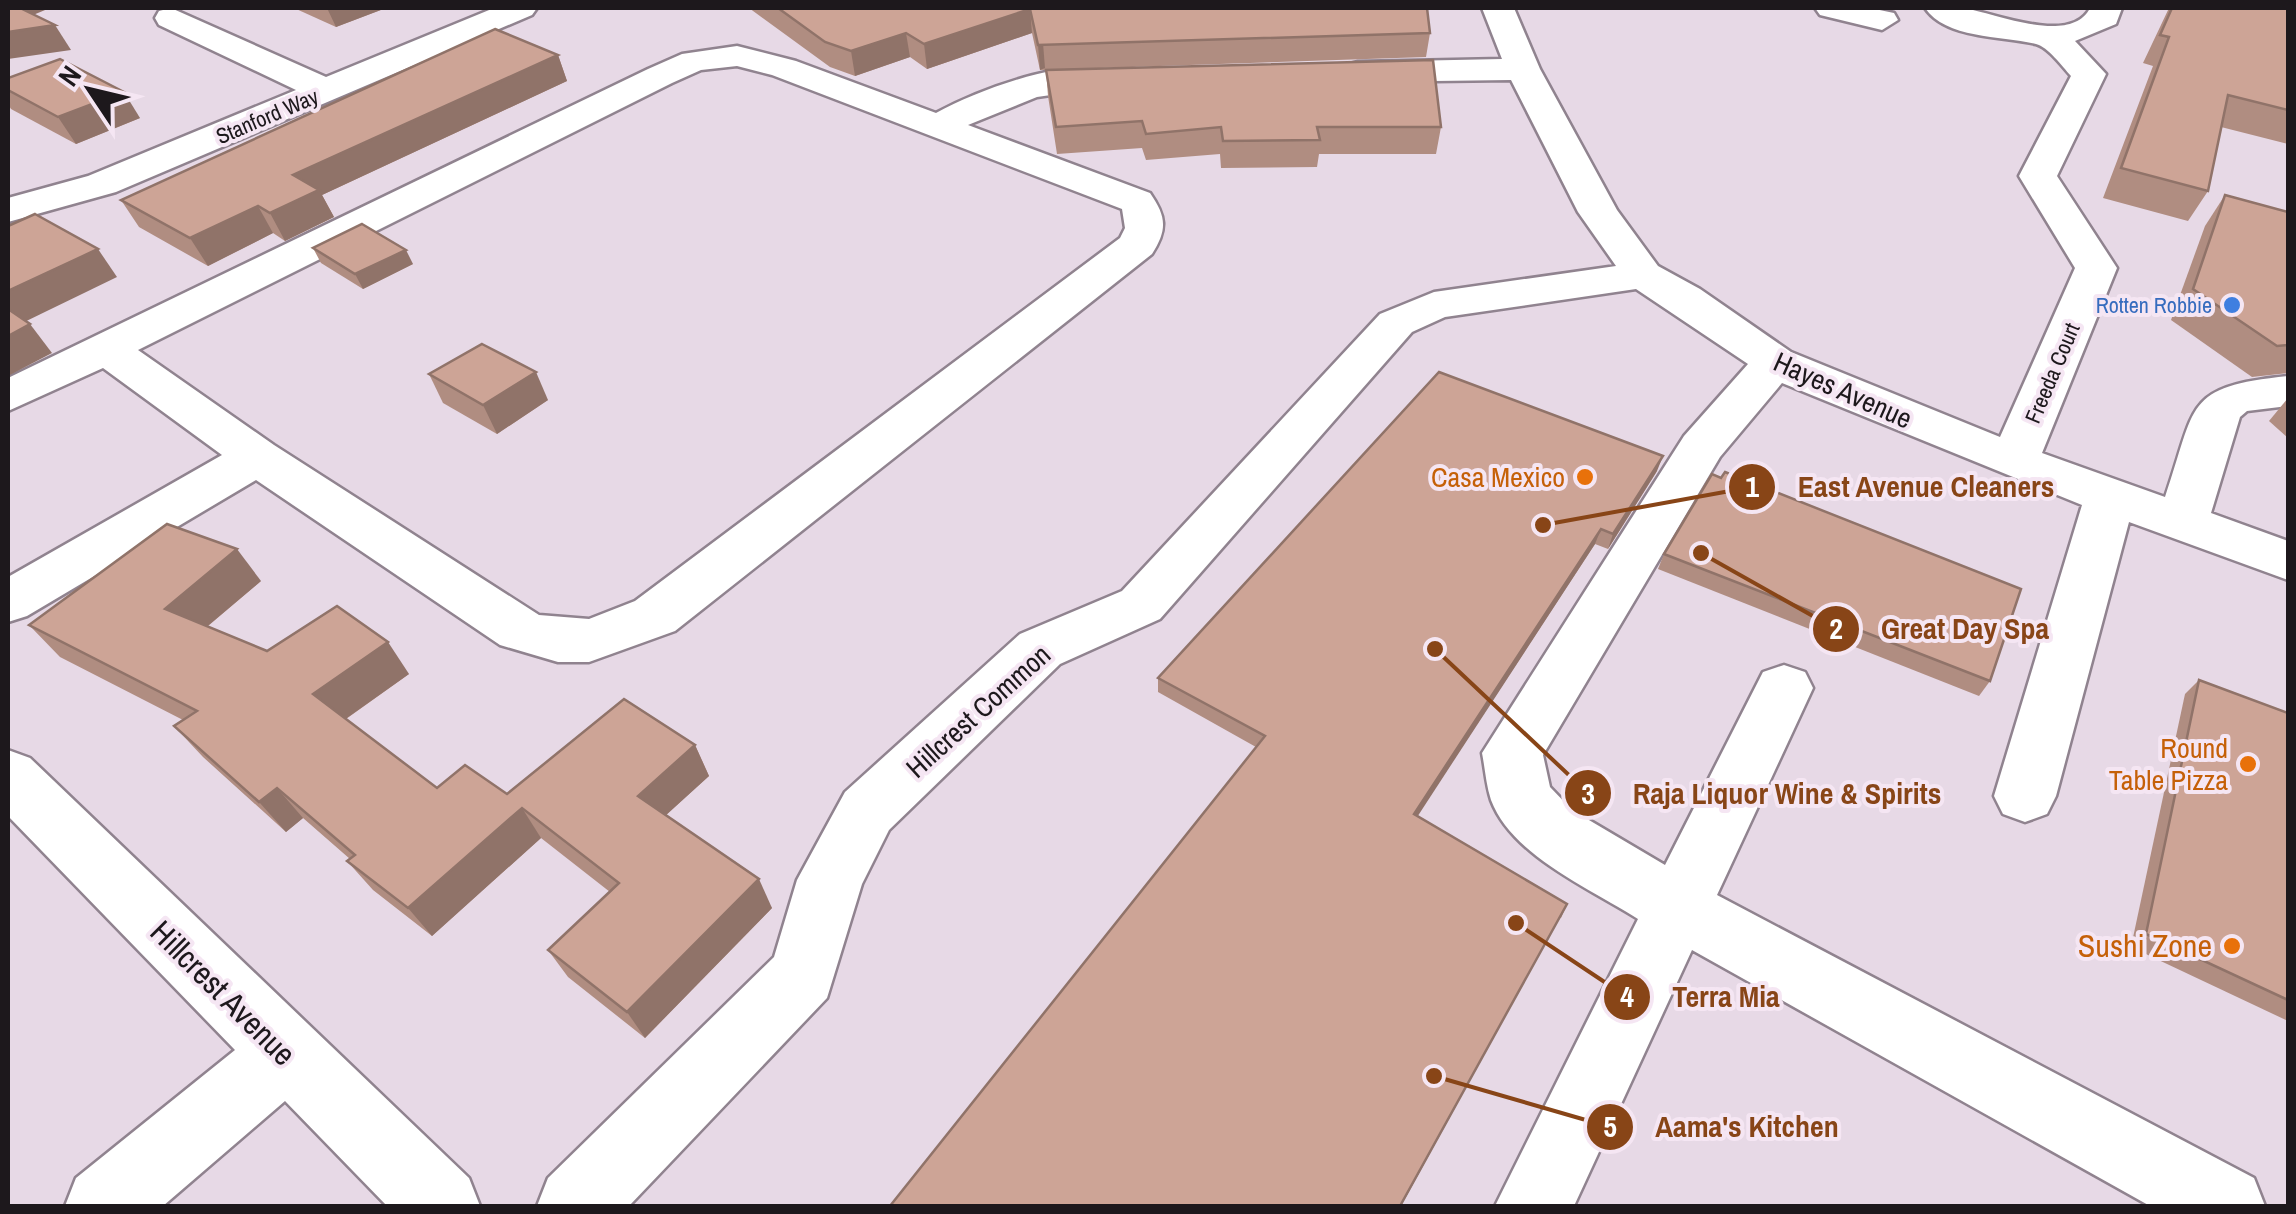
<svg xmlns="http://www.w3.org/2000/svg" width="2296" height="1214" viewBox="0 0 2296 1214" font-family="'Archivo Narrow',sans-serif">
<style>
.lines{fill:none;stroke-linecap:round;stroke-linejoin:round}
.minor-casing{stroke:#90838f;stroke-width:5}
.minor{fill:#fff;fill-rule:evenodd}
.wall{fill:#b08d81}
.shaded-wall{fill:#907369}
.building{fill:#cda496;stroke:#907369;stroke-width:2.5}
.shop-dot{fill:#3f7fe0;stroke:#f5e6f3;stroke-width:4}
.food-dot{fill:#e8710a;stroke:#f5e6f3;stroke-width:4}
.labels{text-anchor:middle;stroke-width:8;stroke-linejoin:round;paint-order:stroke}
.far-street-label{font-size:22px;fill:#1d181c;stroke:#f5e6f3}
.far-shop-label{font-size:22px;fill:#366cbe;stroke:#f5e6f3;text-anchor:end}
.street-label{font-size:28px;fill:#1d181c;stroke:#f5e6f3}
.food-label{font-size:28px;fill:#c56008;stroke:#f5e6f3;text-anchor:end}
.near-food-label{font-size:32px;fill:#c56008;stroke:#f5e6f3;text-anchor:end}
.near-street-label{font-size:32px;fill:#1d181c;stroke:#f5e6f3}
.leader{fill:none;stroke:#884517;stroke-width:4}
.callout-dot{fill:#884517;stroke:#f5e6f3;stroke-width:4}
.mark-label{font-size:30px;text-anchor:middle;font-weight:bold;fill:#fff}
.callout-label{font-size:30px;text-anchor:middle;font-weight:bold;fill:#884517;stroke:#f5e6f3;stroke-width:8;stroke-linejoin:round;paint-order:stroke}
</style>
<rect width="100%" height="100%" fill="#e7d9e6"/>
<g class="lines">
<g class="minor-casing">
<g id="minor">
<path d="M171 8 326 77 494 8H537L532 15 116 192 8 222V198L88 176 296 90 159 25 155 18 159 11Z"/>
<path d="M1482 8H1514L1540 69 1617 210 1658 266 1700 289 1791 352 2000 437 2075 268 2019 176 2071 76C2062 66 2048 47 2036 44 2003 36 1946 39 1925 8 1937 7 1952 5 1964 8 1994 13 2071 46 2090 8H2122L2116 24 2075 41 2106 74 2057 176 2117 268 2042 453 2165 497C2197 404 2183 387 2288 376V406L2247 411 2240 417 2211 513 2288 541V580L2129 522 2056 796 2047 814 2025 822 2003 814 1994 796 2082 505 1782 383 1720 457 1543 755 1550 787 1572 810 1665 865 1763 672 1784 665 1805 672 1813 688 1717 895 2254 1178 2265 1206H2150L1692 950 1574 1206H1495L1638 919C1591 889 1512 856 1491 800 1486 785 1485 768 1482 753L1684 436 1748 364 1636 289 1445 317 1412 332 1160 619 1060 664 889 830 862 884 827 998 629 1206H537L548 1178 774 957 797 880 845 792 1020 634 1122 591 1380 314 1434 292 1616 266 1578 212 1511 80 1358 82 1346 79 1341 72 1346 65 1358 62 1502 59Z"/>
<path d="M1815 8H1870L1894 13 1898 20 1882 30 1820 15Z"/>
<path d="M737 46 796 61 936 113C986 86 1077 54 1134 69L1139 76 1134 83 1037 97 968 125 1150 193C1166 216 1168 229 1152 254L675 631 589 662H558L500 645 256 480 27 616 8 622V577L222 455 103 368 8 411V378L648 69 682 54ZM737 66 772 75 1122 209 1125 228 1120 238 635 601 589 619 539 615 274 445 138 350 672 83 701 70Z"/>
<path d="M8 750 30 758 469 1178 480 1206H387L285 1101 163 1206H65L76 1178 235 1050 8 816Z"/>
</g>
</g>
<use href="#minor" class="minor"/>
</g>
<g class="wall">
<path d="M294 8H386L336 27Z"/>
<path d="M749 8H1427L1430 33 1426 57 1040 70 1032 33 927 69 910 57 855 76 830 67Z"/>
<path d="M2169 8H2288V144L2221 127 2208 191 2188 221 2103 198 2153 66 2143 63Z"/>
<path d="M558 55 567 81 322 195 334 217 285 241 273 233 208 266 139 227 121 200Z"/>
<path d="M1046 70 1441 127 1436 154H1319L1317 167 1221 168 1220 154 1146 160 1142 148 1057 154 1048 96Z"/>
<path d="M8 78 140 118 76 144 11 109 8 104Z"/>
<path d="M2225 195 2288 212V373L2252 377 2171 320 2205 226Z"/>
<path d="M313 248 413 264 363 289 321 263Z"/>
<path d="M429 374 548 400 497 434 443 403Z"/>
<path d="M2288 398V438L2269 421Z"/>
<path d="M1657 471 1608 549 1595 544 1417 816 1567 904 1561 918 1158 692V678Z"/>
<path d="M1664 554 1990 681 1979 696 1658 569Z"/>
<path d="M261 581 208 626 267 651 409 674 346 719 437 788 507 794 695 745 709 776 666 815 772 908 645 1038 568 977 548 950 610 892 541 838 432 936 373 890 347 861 350 859 303 818 286 832 203 757 174 726 183 720 60 657 29 625Z"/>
<path d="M2199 680 2288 713V1021L2131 947 2185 694Z"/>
</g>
<g class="shaded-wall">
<path d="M8 8H50L16 22Z"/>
<path d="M327 8H386L336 27Z"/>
<path d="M1030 9 1032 33 927 69 924 44Z"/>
<path d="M55 25 71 50 8 59V32Z"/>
<path d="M906 33 910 57 855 76 851 51Z"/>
<path d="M1043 43 1045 68 1040 70 1038 45Z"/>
<path d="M558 55 567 81 322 195 334 217 285 241 270 213 293 175Z"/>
<path d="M124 92 140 118 76 144 58 117Z"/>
<path d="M258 206 273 233 208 266 190 238Z"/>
<path d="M98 249 117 277 14 327 8 319V291Z"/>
<path d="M406 250 413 264 363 289 355 274Z"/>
<path d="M30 324 52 353 8 376V336Z"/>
<path d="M536 372 548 400 497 434 483 405Z"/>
<path d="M1663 456 1657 471 1608 549 1613 534Z"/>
<path d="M1601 529 1595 544 1410 828 1414 814Z"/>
<path d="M237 549 261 581 191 640 165 609Z"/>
<path d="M388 642 409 674 337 725 313 694Z"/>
<path d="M695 745 709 776 654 826 638 796Z"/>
<path d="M277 788 303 818 286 832 259 802Z"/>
<path d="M522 808 541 838 432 936 408 908Z"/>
<path d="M759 879 772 908 645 1038 627 1012Z"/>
<path d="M1567 904 1401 1206H1400Z"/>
</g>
<g class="building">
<path d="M8 8H20L55 25 8 32Z"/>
<path d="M778 8H1427L1430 33 1038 45 1030 9 924 44 906 33 851 51 825 42Z"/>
<path d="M2172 8H2288V110L2228 95 2208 191 2121 168 2169 37 2160 35Z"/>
<path d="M495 29 558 55 293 175 319 190 270 213 258 206 190 238 121 200Z"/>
<path d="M60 59 124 92 58 117 8 90V78Z"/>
<path d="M1433 60 1441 127H1317L1320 140 1223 141 1221 127 1146 134 1142 121 1056 127 1046 70Z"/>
<path d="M2225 195 2288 212V345L2277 346 2193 289Z"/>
<path d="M35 214 98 249 8 291V226Z"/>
<path d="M362 224 406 250 355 274 313 248Z"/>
<path d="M8 309 30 324 8 336Z"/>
<path d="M482 344 536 372 483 405 429 374Z"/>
<path d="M1439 372 1663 456 1613 534 1601 529 1414 814 1567 904 1400 1206H890L1265 736 1158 678Z"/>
<path d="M1725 472 2021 589 1990 681 1664 554 1712 474 1721 478Z"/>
<path d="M167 524 237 549 165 609 267 651 337 606 388 642 313 694 437 788 465 765 507 794 624 699 695 745 638 796 759 879 627 1012 548 950 619 883 522 808 408 908 347 861 355 855 277 788 259 802 174 726 197 711 29 625Z"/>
<path d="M2199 680 2288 713V1000L2146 934Z"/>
</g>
<circle class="shop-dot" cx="2232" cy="305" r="10"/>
<g class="food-dot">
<circle cx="1585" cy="477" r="10"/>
<circle cx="2248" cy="764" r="10"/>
<circle cx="2232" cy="946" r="10"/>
</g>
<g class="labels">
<g class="far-street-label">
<text transform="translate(267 116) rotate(-23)" y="8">Stanford Way</text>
<text transform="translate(2052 373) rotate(-67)" y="8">Freeda Court</text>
</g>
<g class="far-shop-label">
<text x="2212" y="313">Rotten Robbie</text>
</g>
<g class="street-label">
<text transform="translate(1843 390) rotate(24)" y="10">Hayes Avenue</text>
<text transform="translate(978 711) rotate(-42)" y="10">Hillcrest Common</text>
</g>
<g class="food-label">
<text x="1565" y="487">Casa Mexico</text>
<text x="2228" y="758">Round<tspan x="2228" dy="32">Table Pizza</tspan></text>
</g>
<g class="near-food-label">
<text x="2212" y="957">Sushi Zone</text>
</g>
<g class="near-street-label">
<text transform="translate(223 993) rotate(45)" y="11">Hillcrest Avenue</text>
</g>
</g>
<path class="leader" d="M1543 525L1752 487M1701 553L1836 629M1435 649L1588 793M1516 923L1627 997M1434 1076L1610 1127"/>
<g class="callout-dot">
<circle cx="1543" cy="525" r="10"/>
<circle cx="1701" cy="553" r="10"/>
<circle cx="1435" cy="649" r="10"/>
<circle cx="1516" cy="923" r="10"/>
<circle cx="1434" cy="1076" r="10"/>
<circle cx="1752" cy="487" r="25"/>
<circle cx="1836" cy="629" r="25"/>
<circle cx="1588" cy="793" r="25"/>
<circle cx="1627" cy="997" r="25"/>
<circle cx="1610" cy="1127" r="25"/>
</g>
<g class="mark-label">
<text x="1752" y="497">1</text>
<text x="1836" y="639">2</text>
<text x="1588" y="804">3</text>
<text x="1627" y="1007">4</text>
<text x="1610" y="1137">5</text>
</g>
<g class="callout-label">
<text x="1926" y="497">East Avenue Cleaners</text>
<text x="1965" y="639">Great Day Spa</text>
<text x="1787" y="804">Raja Liquor Wine &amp; Spirits</text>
<text x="1726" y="1007">Terra Mia</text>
<text x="1747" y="1137">Aama's Kitchen</text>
</g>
<rect width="2296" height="1214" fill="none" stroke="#1d181c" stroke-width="20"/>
<g transform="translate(90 90) rotate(305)" stroke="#f5e6f3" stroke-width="8" paint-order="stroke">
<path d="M0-8L18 38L0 25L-18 38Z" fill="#1d181c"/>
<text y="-15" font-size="28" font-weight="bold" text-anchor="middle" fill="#1d181c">N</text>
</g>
</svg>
